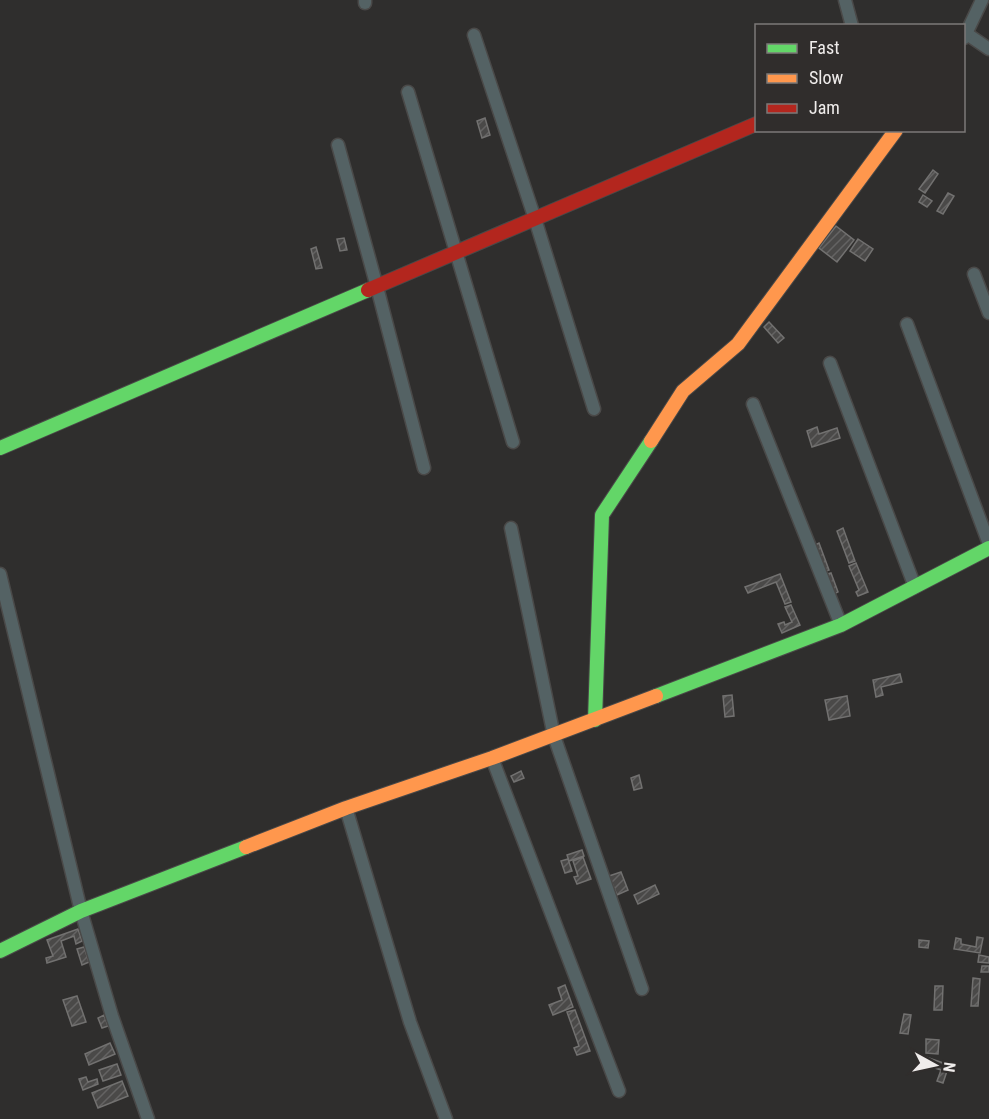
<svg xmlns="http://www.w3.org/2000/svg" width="989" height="1119" viewBox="0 0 989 1119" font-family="'Roboto Condensed',sans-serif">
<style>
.building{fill:url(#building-hatch);stroke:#727170;stroke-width:1.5}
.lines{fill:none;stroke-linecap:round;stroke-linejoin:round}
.street-casing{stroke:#4a4948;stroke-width:15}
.fast-casing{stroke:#4a4948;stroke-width:16}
.slow-casing{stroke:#4a4948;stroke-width:16}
.jam-casing{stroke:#4a4948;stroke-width:16}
.street{stroke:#546264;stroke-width:12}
.fast{stroke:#63d668;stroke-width:14}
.slow{stroke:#ff974d;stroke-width:14}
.jam{stroke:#b3261e;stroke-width:14}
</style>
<defs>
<pattern id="building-hatch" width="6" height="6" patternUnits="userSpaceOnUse" patternTransform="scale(1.5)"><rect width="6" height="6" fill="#4a4948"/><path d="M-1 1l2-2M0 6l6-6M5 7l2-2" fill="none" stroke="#646363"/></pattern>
</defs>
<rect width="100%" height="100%" fill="#2f2e2d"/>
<g class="building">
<path d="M485 118 490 135 482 138 477 121Z"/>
<path d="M933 170 938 174 925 193 919 189Z"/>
<path d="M948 193 954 196 943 214 937 211Z"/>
<path d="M923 195 932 201 927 207 919 202Z"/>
<path d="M836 226 854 240 837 262 819 248Z"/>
<path d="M344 238 347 250 340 251 337 239Z"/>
<path d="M858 239 873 249 865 261 850 251Z"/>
<path d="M316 247 322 268 316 269 311 249Z"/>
<path d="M769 322 784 338 778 343 764 327Z"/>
<path d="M817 427 819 434 837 428 840 438 812 447 807 431Z"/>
<path d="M843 528 855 561 849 563 837 531Z"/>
<path d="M819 543 829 570 823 572 813 546Z"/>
<path d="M856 563 868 592 858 596 856 592 859 590 849 566Z"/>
<path d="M831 573 838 592 832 595 824 575Z"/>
<path d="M780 574 791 602 785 604 776 582 748 593 745 587Z"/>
<path d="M791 605 800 625 782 633 778 624 784 622 785 625 792 622 785 607Z"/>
<path d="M900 674 902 682 881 687 883 695 876 697 873 680Z"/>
<path d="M732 695 734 716 725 717 723 696Z"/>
<path d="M847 696 850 716 829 720 825 700Z"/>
<path d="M521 771 524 778 514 782 511 776Z"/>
<path d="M639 775 642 788 634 790 631 778Z"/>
<path d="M582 850 584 856 569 861 567 855Z"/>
<path d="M583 857 591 879 577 884 574 877 578 876 573 861Z"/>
<path d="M568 859 572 871 565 873 561 861Z"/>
<path d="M621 872 628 890 617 895 609 876Z"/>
<path d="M655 885 659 894 638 904 634 895Z"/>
<path d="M78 929 82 941 76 944 74 936 61 941 66 957 47 963 46 958 53 956 47 940Z"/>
<path d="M977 937 983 938 980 953 954 949 956 938 961 939V944L976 947Z"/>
<path d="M919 940 929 941 928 948 919 947Z"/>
<path d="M84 947 89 962 82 965 77 949Z"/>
<path d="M979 955 989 957V963L978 962Z"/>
<path d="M982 966H989V972H981Z"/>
<path d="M973 978 980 979 978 1006H971Z"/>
<path d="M565 985 573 1007 553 1015 549 1005 562 1000 558 988Z"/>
<path d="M935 986H943L942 1010H934Z"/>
<path d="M77 996 86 1022 72 1026 63 1000Z"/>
<path d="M575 1010 590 1051 577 1055 574 1048 579 1046 567 1012Z"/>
<path d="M904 1014 911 1015 908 1034 900 1033Z"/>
<path d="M104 1015 108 1026 102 1028 98 1018Z"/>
<path d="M926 1039 939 1040 938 1054 926 1053Z"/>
<path d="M110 1043 115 1054 89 1065 85 1054Z"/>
<path d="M923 1056 949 1065 943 1083 937 1081 941 1070 920 1063Z"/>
<path d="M117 1064 121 1075 103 1081 99 1070Z"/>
<path d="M86 1077 88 1082 97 1079 98 1084 83 1090 79 1079Z"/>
<path d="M122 1081 128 1096 98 1108 92 1093Z"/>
</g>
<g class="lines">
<g class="street-casing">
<g id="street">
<path d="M365 0V3"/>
<path d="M845 0 852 26"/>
<path d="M474 35 535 219 594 409"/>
<path d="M964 35 967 34 989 49"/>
<path d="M964 38 982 0"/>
<path d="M408 92 513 442"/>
<path d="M338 145 377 287 424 468"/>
<path d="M974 274 989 313"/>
<path d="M907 324 989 544"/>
<path d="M830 363 915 587"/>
<path d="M753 404 841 625"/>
<path d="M511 528 554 736 642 989"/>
<path d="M0 574 81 911 112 1016 148 1119"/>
<path d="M492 758 619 1091"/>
<path d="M346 808 410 1022 446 1119"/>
</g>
</g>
<g class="fast-casing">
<g id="fast">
<path d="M0 448 368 290"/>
<path d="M656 696 841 625 989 548"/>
<path d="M595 720 602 515 651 441"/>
<path d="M0 951 81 911 246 847"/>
</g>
</g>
<g class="slow-casing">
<g id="slow">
<path d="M651 441 683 391 738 344 896 130"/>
<path d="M246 847 346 808 492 758 656 696"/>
</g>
</g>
<g class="jam-casing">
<path id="jam" d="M368 290 756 124"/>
</g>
<use href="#street" class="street"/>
<use href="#fast" class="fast"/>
<use href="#slow" class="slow"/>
<use href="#jam" class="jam"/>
</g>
<rect x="755" y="24" width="210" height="108" fill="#302d2c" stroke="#7c7978" stroke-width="1.5"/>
<rect x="767" y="44" width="30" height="9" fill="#63d668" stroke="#7c7978" stroke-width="1.5"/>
<text x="809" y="54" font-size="18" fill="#efeceb">Fast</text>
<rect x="767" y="74" width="30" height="9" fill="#ff974d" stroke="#7c7978" stroke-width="1.5"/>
<text x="809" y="84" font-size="18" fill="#efeceb">Slow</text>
<rect x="767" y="104" width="30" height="9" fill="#b3261e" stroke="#7c7978" stroke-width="1.5"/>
<text x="809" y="114" font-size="18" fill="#efeceb">Jam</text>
<g transform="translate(935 1065) rotate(98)" stroke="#302d2c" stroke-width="4.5" paint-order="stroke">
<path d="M0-4.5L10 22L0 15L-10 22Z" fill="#efeceb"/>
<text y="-9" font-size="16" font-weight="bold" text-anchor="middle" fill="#efeceb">N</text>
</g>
</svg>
